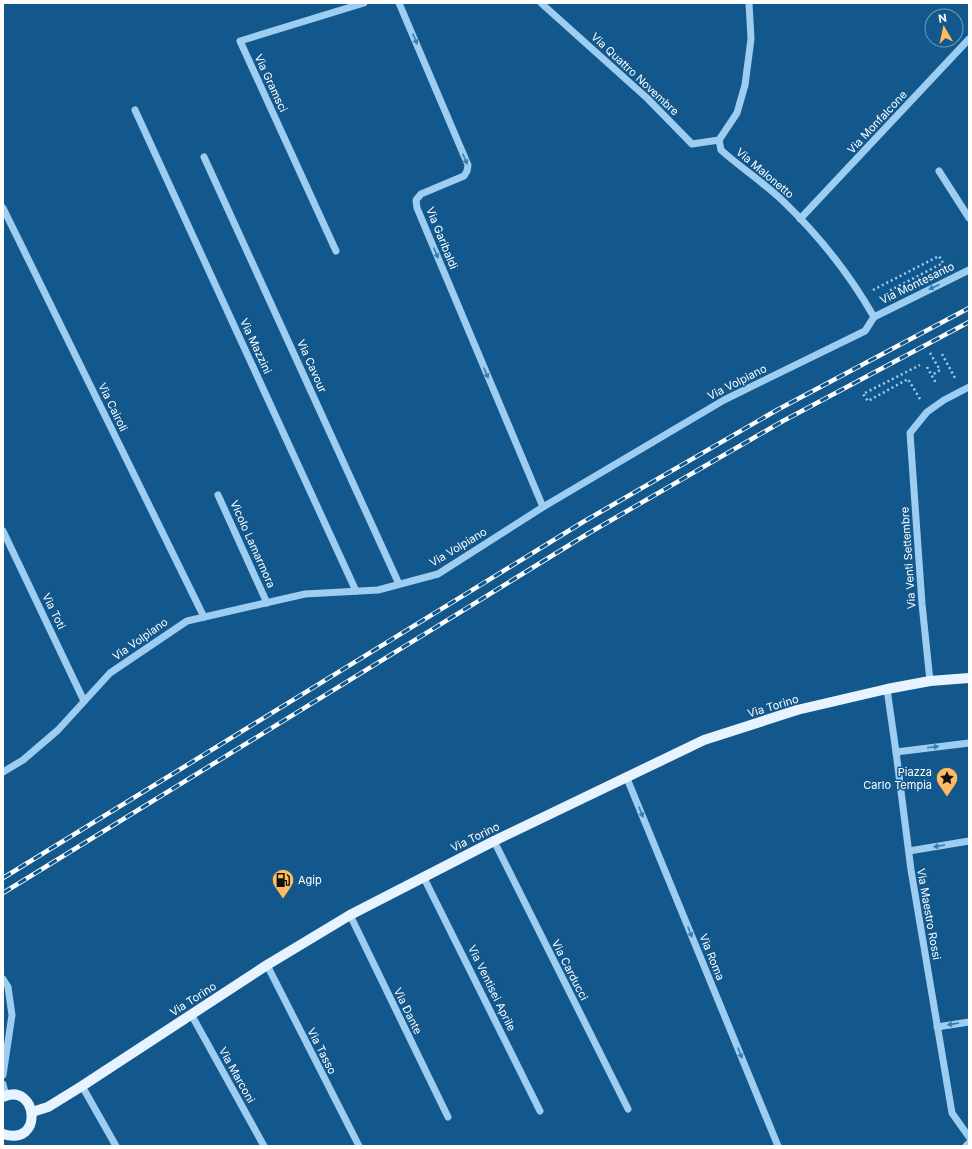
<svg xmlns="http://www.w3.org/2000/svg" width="972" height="1149" viewBox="0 0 972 1149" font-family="Inter,sans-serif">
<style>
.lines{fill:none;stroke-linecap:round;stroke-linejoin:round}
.path{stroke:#9dcef1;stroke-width:2.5;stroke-dasharray:2 3;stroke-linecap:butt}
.minor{stroke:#9dcef1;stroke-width:7}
.major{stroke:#e7f3ff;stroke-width:10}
.rail-casing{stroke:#fff;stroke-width:4.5}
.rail{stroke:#13588d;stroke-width:3;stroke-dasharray:9;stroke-linecap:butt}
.oneway{fill:#3c7bab}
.labels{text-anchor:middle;stroke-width:3;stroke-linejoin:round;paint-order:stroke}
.street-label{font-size:11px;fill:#fff;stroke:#13588d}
.poi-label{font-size:11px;fill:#fff;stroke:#13588d;text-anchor:end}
</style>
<rect width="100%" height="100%" fill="#13588d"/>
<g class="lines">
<g class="path">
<path d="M873 290 939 256 943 263 889 291"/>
<path d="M930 353 940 370 932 375"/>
<path d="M942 354 955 378"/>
<path d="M927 367 936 383"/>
<path d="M920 399 908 379 868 401 863 394 920 365"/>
</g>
<g class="minor">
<path d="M399 3 468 165 467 171 464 176 421 194 416 200 417 208 543 507"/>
<path d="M541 3 648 99 692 144 719 140"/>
<path d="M749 3 751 39 745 85 737 113 719 140 721 150C741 168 767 185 785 203 820 237 850 275 874 317"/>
<path d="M135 110 356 591"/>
<path d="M204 157 399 584"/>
<path d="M939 171 969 218"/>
<path d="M3 208 204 617"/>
<path d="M800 219 969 39"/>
<path d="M336 251 240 41 364 3"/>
<path d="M218 495 267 603"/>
<path d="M3 531 84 701"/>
<path d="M930 681 922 604 910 433 927 412 944 400 969 387"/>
<path d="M887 689 896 752 911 870 952 1113 969 1137"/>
<path d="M896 752 969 743"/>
<path d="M3 772 23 760 58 730 110 673 187 621 305 594 378 590 438 574 543 507 724 400 865 331 874 317 969 270"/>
<path d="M626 776 778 1146"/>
<path d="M494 841 628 1109"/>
<path d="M909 851 969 841"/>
<path d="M423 876 540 1111"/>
<path d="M350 915 448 1117"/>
<path d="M267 965 359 1146"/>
<path d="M3 979 8 987 12 1015 3 1075"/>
<path d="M191 1014 264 1146"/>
<path d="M937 1027 969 1022"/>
<path d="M3 1084 6 1096"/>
<path d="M82 1086 116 1146"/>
<path d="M966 1146 969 1143"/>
</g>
<g class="major">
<path d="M3 1097C37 1081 45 1147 3 1134"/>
<path d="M32 1112 48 1107 82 1086 267 965 350 915 494 841 704 740 797 710 887 689 930 681 969 678"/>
</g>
<g class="rail-casing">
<g id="rail">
<path d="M3 878 583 522 777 410 969 308"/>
<path d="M3 893 589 533 783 421 969 322"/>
</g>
</g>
<use href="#rail" class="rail"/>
</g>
<defs><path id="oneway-solid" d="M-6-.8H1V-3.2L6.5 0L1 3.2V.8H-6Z"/></defs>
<g class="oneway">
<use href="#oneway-solid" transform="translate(415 39) rotate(67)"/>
<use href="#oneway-solid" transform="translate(465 159) rotate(67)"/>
<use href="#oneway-solid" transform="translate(436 253) rotate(67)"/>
<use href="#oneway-solid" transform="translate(934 287) rotate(155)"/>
<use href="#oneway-solid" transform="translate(486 373) rotate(67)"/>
<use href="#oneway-solid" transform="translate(933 747) rotate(-7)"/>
<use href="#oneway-solid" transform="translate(641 812) rotate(68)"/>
<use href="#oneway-solid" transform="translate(939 846) rotate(171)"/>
<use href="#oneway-solid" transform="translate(690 932) rotate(68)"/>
<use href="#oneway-solid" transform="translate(953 1024) rotate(171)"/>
<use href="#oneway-solid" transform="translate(740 1053) rotate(68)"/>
</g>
<defs>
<g id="sight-pin" transform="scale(1.15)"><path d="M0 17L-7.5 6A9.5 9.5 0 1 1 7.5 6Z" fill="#ffbb5d" stroke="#13588d"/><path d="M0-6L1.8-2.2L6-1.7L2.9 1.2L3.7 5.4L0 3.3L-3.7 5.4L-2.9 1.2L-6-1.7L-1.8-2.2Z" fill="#111"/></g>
<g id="fuel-pin" transform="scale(1.15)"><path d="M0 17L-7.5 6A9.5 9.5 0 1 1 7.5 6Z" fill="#ffbb5d" stroke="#13588d"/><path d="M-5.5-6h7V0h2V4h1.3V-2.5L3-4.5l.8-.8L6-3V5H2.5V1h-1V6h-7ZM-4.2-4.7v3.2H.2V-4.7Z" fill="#111"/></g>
</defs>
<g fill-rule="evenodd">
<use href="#sight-pin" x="947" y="778"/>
<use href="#fuel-pin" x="283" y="880"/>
</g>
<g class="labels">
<g class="street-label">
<text transform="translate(635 74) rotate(43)" y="4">Via Quattro Novembre</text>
<text transform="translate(271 83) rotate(65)" y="4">Via Gramsci</text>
<text transform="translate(877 122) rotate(-47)" y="4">Via Monfalcone</text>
<text transform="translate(765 173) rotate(40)" y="4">Via Malonetto</text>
<text transform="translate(442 238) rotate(68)" y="4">Via Garibaldi</text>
<text transform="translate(917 283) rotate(-26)" y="4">Via Montesanto</text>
<text transform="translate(256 346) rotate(65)" y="4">Via Mazzini</text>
<text transform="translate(312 366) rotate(66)" y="4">Via Cavour</text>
<text transform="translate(737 382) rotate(-27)" y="4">Via Volpiano</text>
<text transform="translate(113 407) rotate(64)" y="4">Via Cairoli</text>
<text transform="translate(253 544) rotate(66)" y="4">Vicolo Lamarmora</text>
<text transform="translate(458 547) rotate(-31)" y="4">Via Volpiano</text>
<text transform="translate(908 558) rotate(-94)" y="4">Via Venti Settembre</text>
<text transform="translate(54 611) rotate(64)" y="4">Via Toti</text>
<text transform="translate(140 639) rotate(-35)" y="4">Via Volpiano</text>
<text transform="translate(773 706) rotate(-17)" y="4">Via Torino</text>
<text transform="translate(475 837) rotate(-26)" y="4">Via Torino</text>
<text transform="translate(929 914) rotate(80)" y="4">Via Maestro Rossi</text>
<text transform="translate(712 957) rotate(68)" y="4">Via Roma</text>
<text transform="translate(570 970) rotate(63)" y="4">Via Carducci</text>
<text transform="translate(492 988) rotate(64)" y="4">Via Ventisei Aprile</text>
<text transform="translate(193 999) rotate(-33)" y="4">Via Torino</text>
<text transform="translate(408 1011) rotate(64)" y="4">Via Dante</text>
<text transform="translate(322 1051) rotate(63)" y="4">Via Tasso</text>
<text transform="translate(237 1075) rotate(61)" y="4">Via Marconi</text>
</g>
<g class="poi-label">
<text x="932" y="776">Piazza<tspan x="932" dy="13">Carlo Tempia</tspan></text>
<text x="298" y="884" text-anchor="start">Agip</text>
</g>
</g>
<rect width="972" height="1149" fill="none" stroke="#ffffff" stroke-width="8"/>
<g transform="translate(944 28) rotate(351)"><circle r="19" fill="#13588d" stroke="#719bbb"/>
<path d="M0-3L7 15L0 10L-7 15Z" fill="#ffbb5d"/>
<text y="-6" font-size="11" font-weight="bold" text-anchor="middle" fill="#ffffff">N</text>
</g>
</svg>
